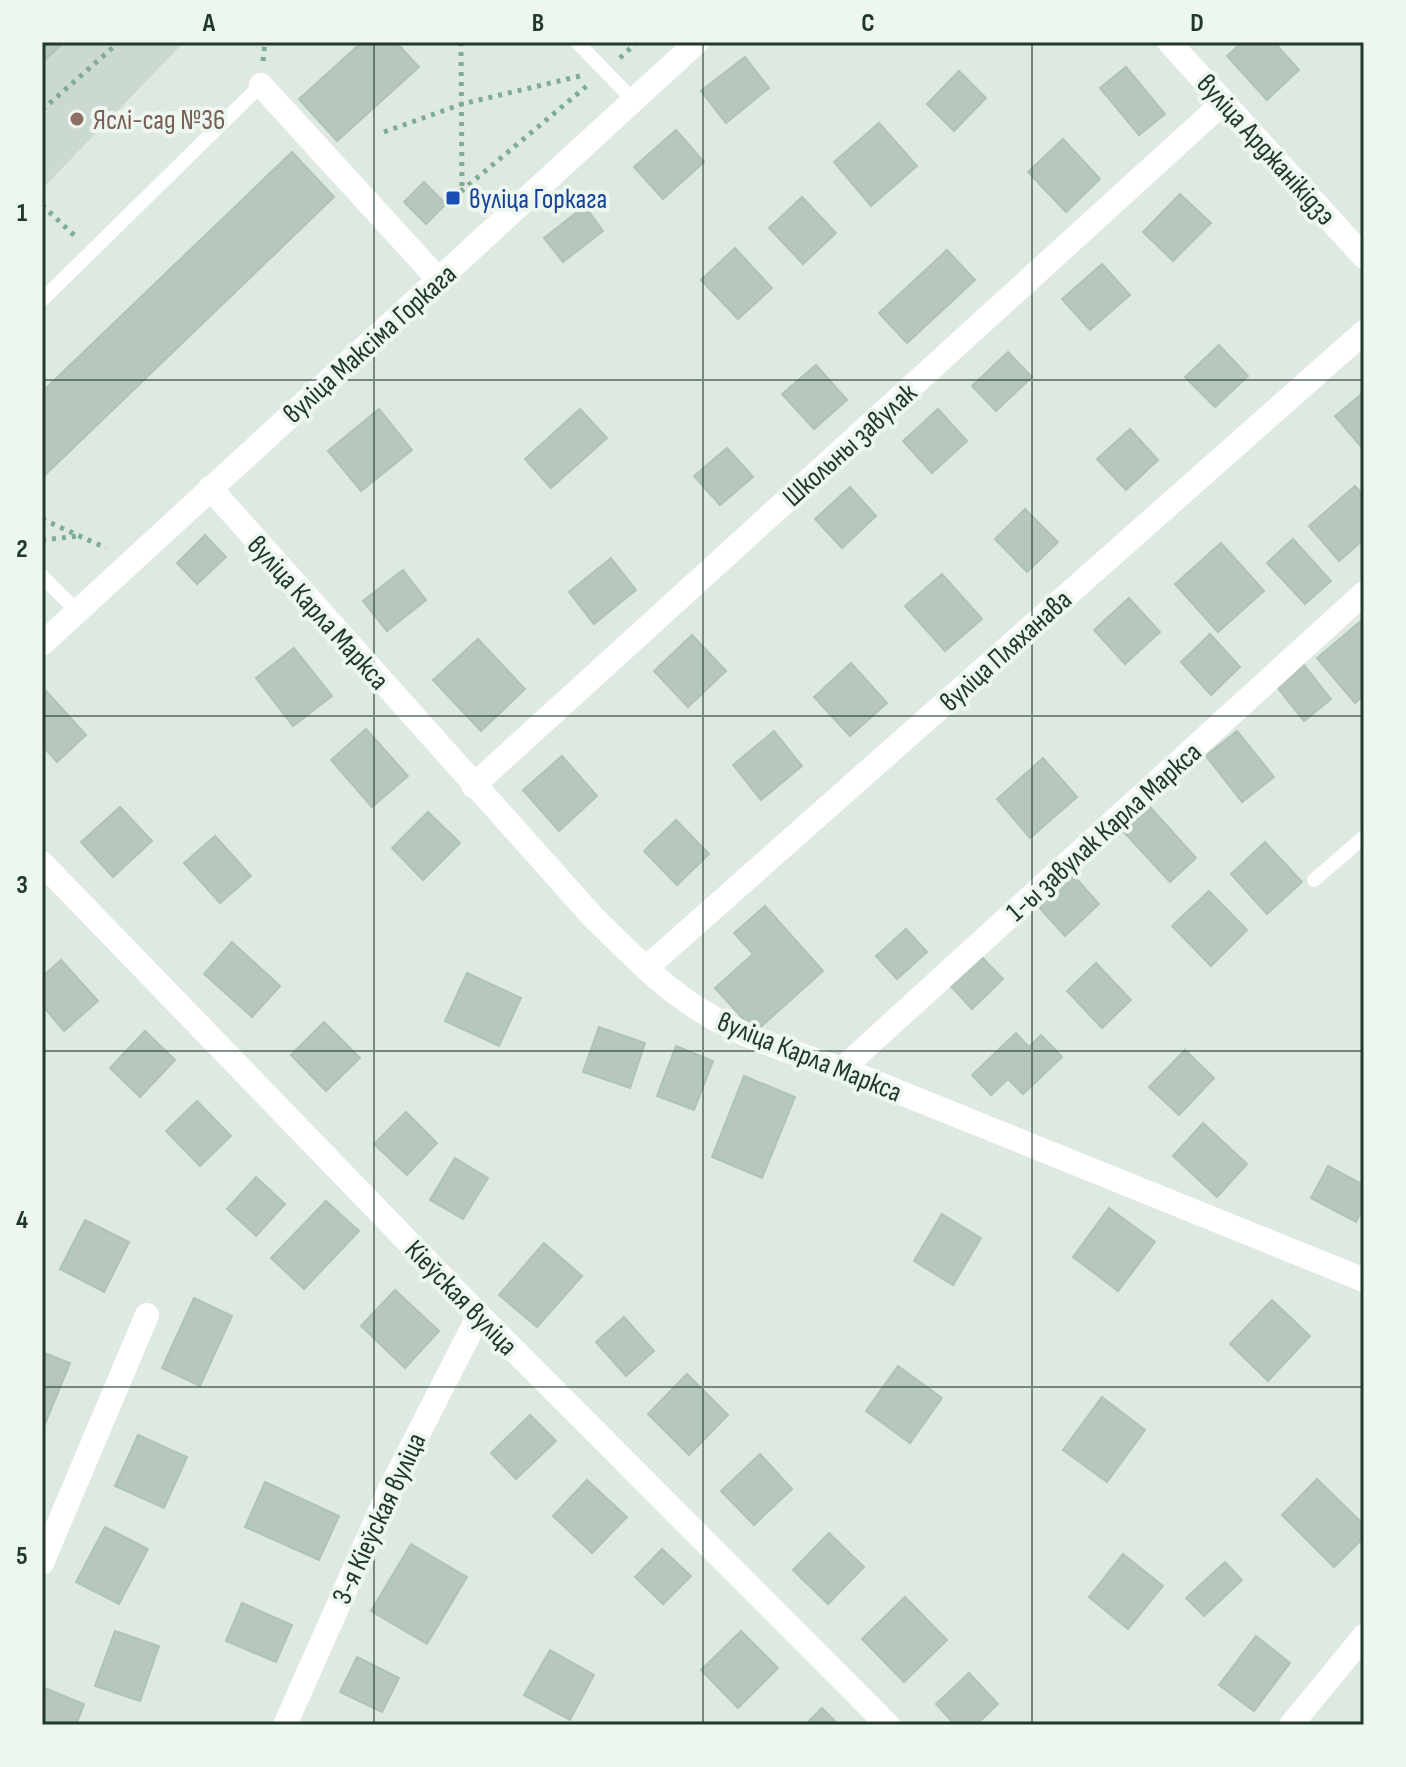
<svg xmlns="http://www.w3.org/2000/svg" width="1406" height="1767" viewBox="0 0 1406 1767" font-family="'Sofia Sans Condensed',sans-serif">
<style>
.built{fill:#ccd9d0}
.building{fill:#b6c7bc;stroke:#b0c3b7;stroke-width:2}
.lines{fill:none;stroke-linecap:round;stroke-linejoin:round}
.path{stroke:#7ead93;stroke-width:5;stroke-dasharray:4 6;stroke-linecap:butt}
.service{stroke:#fff;stroke-width:14}
.minor{stroke:#fff;stroke-width:24}
.tertiary{stroke:#fff;stroke-width:24}
.grid{fill:none;stroke:#20392c;stroke-width:2;stroke-opacity:0.55}
.education-dot{fill:#8d6e63;stroke:#eef6f0;stroke-width:3}
.transit-dot{fill:#1a4fb4;stroke:#eef6f0;stroke-width:3}
.labels{text-anchor:middle;stroke-width:8;stroke-linejoin:round;paint-order:stroke}
.education-label{font-size:28px;fill:#785e54;stroke:#eef6f0;text-anchor:start}
.street-label{font-size:28px;fill:#20392c;stroke:#eef6f0}
.transit-label{font-size:28px;fill:#164399;stroke:#eef6f0;text-anchor:start}
.neatline{fill:none;stroke:#20392c;stroke-width:3}
.grid-label{font-size:26px;text-anchor:middle;font-weight:bold;fill:#20392c}
</style>
<rect width="100%" height="100%" fill="#dee9e1"/>
<path class="built" d="M42 42H184L42 189Z"/>
<g class="building">
<path d="M42 42H64L42 63Z"/>
<path d="M362 42H396L419 67 337 141 299 99Z"/>
<path d="M1242 42H1274L1299 70 1267 100 1227 56Z"/>
<path d="M745 57 769 88 726 123 701 91Z"/>
<path d="M1126 67 1165 114 1139 135 1100 88Z"/>
<path d="M959 71 986 98 954 131 927 104Z"/>
<path d="M879 123 917 166 871 206 834 162Z"/>
<path d="M676 130 704 162 663 199 634 167Z"/>
<path d="M1063 139 1100 179 1066 212 1028 172Z"/>
<path d="M292 152 334 197 42 478V392Z"/>
<path d="M424 182 446 204 426 224 404 202Z"/>
<path d="M1180 194 1211 223 1173 261 1143 232Z"/>
<path d="M802 197 836 233 803 264 769 228Z"/>
<path d="M585 206 603 231 563 262 544 238Z"/>
<path d="M735 248 772 288 738 319 701 280Z"/>
<path d="M947 250 975 280 907 343 879 313Z"/>
<path d="M1102 264 1130 295 1090 330 1062 299Z"/>
<path d="M1219 345 1248 376 1215 407 1185 377Z"/>
<path d="M1008 352 1032 377 996 411 972 386Z"/>
<path d="M816 365 847 400 814 429 782 394Z"/>
<path d="M1364 392V450L1335 416Z"/>
<path d="M379 409 412 450 361 491 328 451Z"/>
<path d="M580 409 607 438 551 488 525 459Z"/>
<path d="M938 409 967 441 932 473 903 441Z"/>
<path d="M1130 429 1158 460 1126 490 1097 459Z"/>
<path d="M727 448 753 477 720 505 694 476Z"/>
<path d="M1355 486 1364 496V539L1339 561 1309 526Z"/>
<path d="M850 487 876 516 842 548 815 519Z"/>
<path d="M1025 509 1058 542 1027 572 995 539Z"/>
<path d="M205 535 226 557 197 584 177 563Z"/>
<path d="M1293 539 1331 581 1305 604 1267 563Z"/>
<path d="M1221 543 1264 591 1218 632 1175 584Z"/>
<path d="M611 558 636 590 594 624 569 592Z"/>
<path d="M403 570 426 600 387 631 363 601Z"/>
<path d="M942 574 982 619 945 651 905 606Z"/>
<path d="M1129 598 1160 632 1125 664 1094 630Z"/>
<path d="M1361 621 1364 625V695L1355 703 1317 658Z"/>
<path d="M1210 634 1240 667 1211 695 1181 662Z"/>
<path d="M692 635 726 671 688 707 654 671Z"/>
<path d="M478 639 525 689 481 731 433 680Z"/>
<path d="M294 648 332 696 293 726 256 678Z"/>
<path d="M851 663 887 703 850 736 814 697Z"/>
<path d="M1304 665 1331 699 1304 721 1277 687Z"/>
<path d="M46 691 86 735 57 762 42 745V695Z"/>
<path d="M366 729 408 776 372 807 331 760Z"/>
<path d="M774 731 802 766 761 800 733 765Z"/>
<path d="M1237 731 1274 777 1242 802 1206 756Z"/>
<path d="M562 756 597 796 559 831 523 790Z"/>
<path d="M1043 758 1077 797 1030 838 997 799Z"/>
<path d="M120 807 152 841 113 877 81 842Z"/>
<path d="M1150 807 1196 858 1170 882 1123 831Z"/>
<path d="M428 812 460 843 423 880 392 848Z"/>
<path d="M676 820 709 854 677 885 644 851Z"/>
<path d="M215 836 251 876 220 903 184 863Z"/>
<path d="M1265 842 1302 882 1267 914 1231 874Z"/>
<path d="M1071 873 1099 904 1065 936 1037 905Z"/>
<path d="M1209 891 1247 930 1211 966 1172 926Z"/>
<path d="M765 906 823 971 755 1032 715 988 753 954 734 933Z"/>
<path d="M906 929 927 952 897 979 876 956Z"/>
<path d="M232 942 280 986 252 1017 204 974Z"/>
<path d="M978 953 1003 979 972 1009 947 982Z"/>
<path d="M61 960 98 1001 64 1031 42 1005V977Z"/>
<path d="M1096 963 1131 1000 1102 1028 1067 991Z"/>
<path d="M467 973 521 998 499 1046 445 1021Z"/>
<path d="M324 1022 360 1058 326 1091 291 1055Z"/>
<path d="M599 1027 645 1043 630 1088 583 1072Z"/>
<path d="M145 1031 175 1060 140 1097 110 1068Z"/>
<path d="M1016 1033 1029 1047 1041 1035 1062 1057 1023 1094 1008 1079 991 1095 972 1075Z"/>
<path d="M676 1046 713 1061 694 1110 657 1096Z"/>
<path d="M1185 1050 1214 1078 1179 1115 1149 1087Z"/>
<path d="M744 1076 795 1097 762 1178 712 1157Z"/>
<path d="M197 1101 231 1136 200 1166 166 1131Z"/>
<path d="M406 1112 437 1143 407 1175 374 1144Z"/>
<path d="M1203 1123 1247 1164 1217 1197 1173 1156Z"/>
<path d="M455 1158 488 1178 463 1219 430 1200Z"/>
<path d="M1328 1166 1364 1185V1206L1356 1222 1311 1198Z"/>
<path d="M256 1177 285 1204 256 1236 227 1209Z"/>
<path d="M326 1201 359 1231 304 1289 271 1258Z"/>
<path d="M1109 1208 1155 1242 1118 1291 1073 1257Z"/>
<path d="M942 1214 981 1238 953 1285 914 1261Z"/>
<path d="M85 1220 129 1242 104 1292 60 1269Z"/>
<path d="M544 1243 582 1276 537 1327 499 1295Z"/>
<path d="M395 1290 439 1331 405 1368 361 1326Z"/>
<path d="M194 1298 232 1316 200 1386 162 1368Z"/>
<path d="M1272 1300 1310 1336 1268 1381 1230 1344Z"/>
<path d="M624 1317 654 1351 626 1376 596 1342Z"/>
<path d="M42 1352 70 1363 45 1424 42 1423Z"/>
<path d="M898 1366 942 1398 910 1443 866 1411Z"/>
<path d="M687 1374 728 1415 689 1455 648 1414Z"/>
<path d="M1102 1397 1145 1430 1107 1482 1063 1450Z"/>
<path d="M530 1415 556 1441 516 1479 491 1453Z"/>
<path d="M138 1435 187 1457 164 1508 115 1486Z"/>
<path d="M760 1454 792 1489 754 1525 721 1491Z"/>
<path d="M1317 1479 1364 1525V1537L1334 1567 1282 1515Z"/>
<path d="M587 1480 627 1517 592 1553 553 1516Z"/>
<path d="M265 1482 339 1516 319 1560 245 1527Z"/>
<path d="M105 1527 148 1549 119 1604 76 1582Z"/>
<path d="M829 1533 864 1567 828 1604 793 1570Z"/>
<path d="M411 1544 467 1577 427 1644 371 1611Z"/>
<path d="M662 1549 691 1576 663 1604 635 1577Z"/>
<path d="M1123 1554 1163 1586 1128 1629 1089 1597Z"/>
<path d="M1225 1562 1242 1580 1204 1616 1186 1598Z"/>
<path d="M905 1597 947 1640 904 1682 862 1639Z"/>
<path d="M242 1603 292 1625 276 1662 226 1641Z"/>
<path d="M115 1631 159 1646 140 1701 95 1686Z"/>
<path d="M741 1631 778 1668 738 1708 701 1670Z"/>
<path d="M1256 1636 1290 1663 1254 1711 1219 1685Z"/>
<path d="M550 1650 594 1675 570 1720 524 1695Z"/>
<path d="M357 1657 399 1678 382 1712 340 1692Z"/>
<path d="M969 1673 998 1704 976 1725H955L936 1704Z"/>
<path d="M42 1687 84 1704 76 1725H42Z"/>
<path d="M822 1708 839 1725H805Z"/>
</g>
<g class="lines">
<g class="path">
<path d="M461 42 462 189"/>
<path d="M620 58 637 42"/>
<path d="M263 61 265 42"/>
<path d="M42 110 119 42"/>
<path d="M384 132 462 104 580 76"/>
<path d="M453 198 588 85"/>
<path d="M42 205 76 237"/>
<path d="M42 519 106 548"/>
<path d="M42 540 79 536"/>
</g>
<g class="service">
<path d="M577 42 635 102"/>
<path d="M42 300 261 85"/>
<path d="M42 576 76 610"/>
<path d="M1314 880 1364 837"/>
</g>
<g class="minor">
<path d="M1169 42 1364 257"/>
<path d="M261 85 439 280"/>
<path d="M210 488 593 917C627 950 660 985 700 1010 744 1038 793 1053 842 1069L1364 1280"/>
<path d="M473 786 1224 102"/>
<path d="M42 863 479 1315 888 1725"/>
<path d="M646 968 1364 332"/>
<path d="M842 1069 1364 593"/>
<path d="M42 1563 147 1315"/>
<path d="M285 1725 390 1489 479 1315"/>
</g>
<g class="tertiary">
<path d="M42 644 697 42"/>
<path d="M1291 1725 1364 1636"/>
</g>
</g>
<path class="grid" d="M374 42V1725M703 42V1725M1032 42V1725M42 380H1364M42 716H1364M42 1051H1364M42 1387H1364"/>
<circle class="education-dot" cx="77" cy="119" r="8"/>
<rect class="transit-dot" x="445" y="190" width="16" height="16" rx="4"/>
<g class="labels">
<g class="education-label">
<text x="93" y="129">Яслі-сад №36</text>
</g>
<g class="street-label">
<text transform="translate(1267 149) rotate(48)" y="10">вуліца Арджанікідзэ</text>
<text transform="translate(369 343) rotate(-42)" y="10">вуліца Максіма Горкага</text>
<text transform="translate(849 444) rotate(-42)" y="10">Школьны завулак</text>
<text transform="translate(319 612) rotate(48)" y="10">вуліца Карла Маркса</text>
<text transform="translate(1005 650) rotate(-42)" y="10">вуліца Пляханава</text>
<text transform="translate(1103 831) rotate(-42)" y="10">1-ы завулак Карла Маркса</text>
<text transform="translate(810 1056) rotate(22)" y="10">вуліца Карла Маркса</text>
<text transform="translate(462 1297) rotate(46)" y="10">Кіеўская вуліца</text>
<text transform="translate(378 1518) rotate(-65)" y="10">3-я Кіеўская вуліца</text>
</g>
<g class="transit-label">
<text x="469" y="208">вуліца Горкага</text>
</g>
</g>
<rect width="1406" height="1767" fill="none" stroke="#eef6f0" stroke-width="88"/>
<rect x="44" y="44" width="1318" height="1679" class="neatline"/>
<g class="grid-label">
<text x="209" y="31">A</text>
<text x="538" y="31">B</text>
<text x="868" y="31">C</text>
<text x="1197" y="31">D</text>
<text x="22" y="221">1</text>
<text x="22" y="557">2</text>
<text x="22" y="893">3</text>
<text x="22" y="1228">4</text>
<text x="22" y="1564">5</text>
</g>
</svg>
